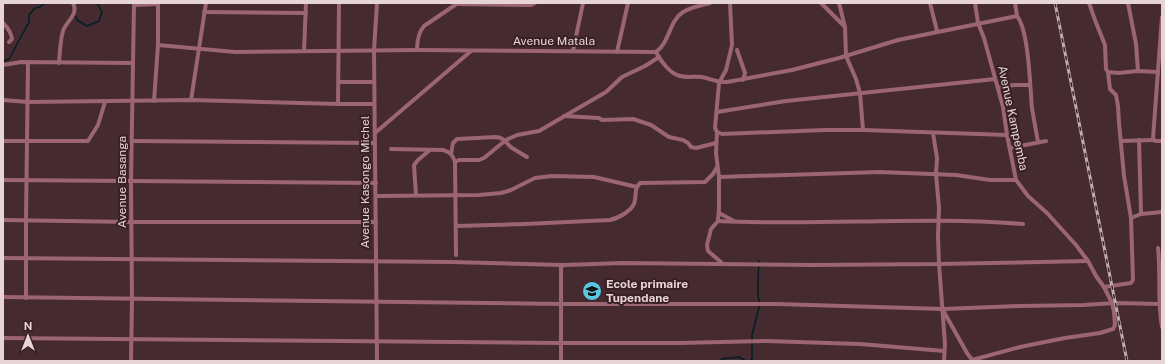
<svg xmlns="http://www.w3.org/2000/svg" width="1165" height="364" viewBox="0 0 1165 364" font-family="'Public Sans',sans-serif">
<style>
.lines{fill:none;stroke-linecap:round;stroke-linejoin:round}
.stream{stroke:#001e24;stroke-width:1.5}
.minor{stroke:#9b6571;stroke-width:4}
.rail-casing{stroke:#c1adb0;stroke-width:3}
.rail{stroke:#3a2026;stroke-width:1.5;stroke-dasharray:4.5;stroke-linecap:butt}
.labels{text-anchor:middle;stroke-width:4;stroke-linejoin:round;paint-order:stroke}
.street-label{font-size:12px;fill:#e6d4d7;stroke:#3a2026}
.poi-label{font-size:12px;font-weight:bold;fill:#e6d4d7;stroke:#3a2026;text-anchor:start}
</style>
<rect width="100%" height="100%" fill="#452a30"/>
<g class="lines">
<g class="stream">
<path d="M74 14 77 20 87 26 99 21 102 12 97 3"/>
<path d="M3 61 9 59 29 22V15L35 8 40 7 45 3"/>
<path d="M720 361 722 359 739 357 746 361"/>
<path d="M750 361 752 359V335L760 304 758 296V278L759 261"/>
</g>
<g class="minor">
<path d="M377 3 374 50 377 361"/>
<path d="M730 3 732 45 726 70 719 83 715 128 717 132 722 134 825 130H863L1007 135"/>
<path d="M821 3 844 26"/>
<path d="M839 3 845 27 846 56 856 79 860 93 863 130"/>
<path d="M930 3 937 31"/>
<path d="M1089 3 1095 20 1105 45 1106 69 1108 72 1118 73 1138 71 1158 72"/>
<path d="M1128 3 1136 44 1138 71"/>
<path d="M457 4 531 5 535 3"/>
<path d="M134 5 158 4"/>
<path d="M204 12 306 13"/>
<path d="M1017 16C1029 31 1030 87 1032 108 1034 120 1036 131 1038 142"/>
<path d="M1162 17 1153 138 1155 141H1162"/>
<path d="M3 23C8 28 11 32 12 39L9 42"/>
<path d="M158 45 235 52 417 50 656 52C670 42 669 21 683 12 691 7 702 5 710 3"/>
<path d="M417 50C417 41 418 33 424 26L458 3"/>
<path d="M737 50 745 73 743 80"/>
<path d="M304 51 306 3"/>
<path d="M573 51 583 3"/>
<path d="M617 52 628 3"/>
<path d="M656 52C660 60 670 74 680 76 687 78 695 76 702 77 712 79 717 83 727 82L792 70 839 58 898 40 1017 16 1015 3"/>
<path d="M59 63C60 53 60 41 63 31 66 21 79 15 73 3"/>
<path d="M3 65 21 62 133 63"/>
<path d="M339 82H374"/>
<path d="M998 88 1014 85H1030"/>
<path d="M3 100 28 102 191 100 338 104H374"/>
<path d="M191 100 206 3"/>
<path d="M154 101 158 45V3"/>
<path d="M338 104 339 3"/>
<path d="M717 112 786 101 995 79"/>
<path d="M564 116 599 118 602 120 633 119 651 125 669 137 683 140 688 143 691 147 696 148 716 143"/>
<path d="M717 132 716 153 719 177V208L718 221 711 229 707 245 708 251 722 263"/>
<path d="M375 133 471 51"/>
<path d="M1139 140 1141 214"/>
<path d="M3 141H88L98 125 105 102"/>
<path d="M132 141 375 143"/>
<path d="M1121 141 1153 140"/>
<path d="M1010 148 1046 141"/>
<path d="M391 149 443 150C450 152 453 155 455 162"/>
<path d="M451 154 453 143 457 139 496 137C506 138 505 143 512 148 517 151 522 154 527 157"/>
<path d="M719 177 880 172 956 175 990 180H1016"/>
<path d="M3 180 376 183"/>
<path d="M416 195 414 165 418 160 430 150"/>
<path d="M376 196 479 195 501 193 511 190 535 178 552 176 594 177 637 187"/>
<path d="M719 213 734 221"/>
<path d="M1131 218 1141 214 1162 212"/>
<path d="M3 220 131 222H376"/>
<path d="M718 221C819 226 921 216 1023 224"/>
<path d="M456 226 525 224 610 220C619 218 634 210 635 200 636 195 635 191 637 187L640 183 705 182 713 174 717 167"/>
<path d="M1158 248C1161 275 1157 301 1162 327"/>
<path d="M456 255 455 162 459 160H479L484 158 506 140 517 135 539 131 606 92 622 77 645 66 659 57"/>
<path d="M3 258 451 262 562 265"/>
<path d="M1104 287 1131 283 1133 280 1131 218 1124 176 1119 123 1118 106 1116 95 1110 89 1108 72"/>
<path d="M3 297 562 304H777L943 309 1020 306 1083 305 1115 303 1162 304"/>
<path d="M26 298V219L28 63"/>
<path d="M944 312 967 353 973 361"/>
<path d="M3 338 561 343H679L766 341 860 344 944 351"/>
<path d="M972 360 1020 347 1065 338 1100 333 1113 329 1115 325 1114 312 1112 303 1104 287 1096 276 1088 261 1076 245 1047 213 1028 196 1016 180 1007 135 1003 107 984 38 978 23 975 3"/>
<path d="M131 361 132 299 131 181 134 3"/>
<path d="M561 361V267L564 265 623 263 811 265 939 264 938 236 939 208 936 174 937 158 933 133"/>
<path d="M944 361 945 344 939 264 1088 261"/>
</g>
<g class="rail-casing">
<path id="rail" d="M1055 3 1127 361"/>
</g>
<use href="#rail" class="rail"/>
</g>
<defs>
<g id="school-disc" transform="scale(1)"><circle r="9.5" fill="#57c9e2" stroke="#3a2026"/><path d="M0-5L7-2L0 1L-7-2ZM-4 1L0 2.5L4 1V4Q0 6-4 4Z" fill="#111"/></g>
</defs>
<g fill-rule="evenodd">
<use href="#school-disc" x="592" y="291"/>
</g>
<g class="labels">
<g class="street-label">
<text x="554" y="45">Avenue Matala</text>
<text transform="translate(1013 118) rotate(78)" y="4">Avenue Kampemba</text>
<text transform="translate(122 182) rotate(-90)" y="4">Avenue Basanga</text>
<text transform="translate(365 182) rotate(-90)" y="4">Avenue Kasongo Michel</text>
</g>
<g class="poi-label">
<text x="606" y="288">Ecole primaire<tspan x="606" dy="14">Tupendane</tspan></text>
</g>
</g>
<rect width="1165" height="364" fill="none" stroke="#e6d4d7" stroke-width="8"/>
<g transform="translate(28 336)" stroke="#3a2026" stroke-width="3" paint-order="stroke">
<path d="M0-3L7 15L0 10L-7 15Z" fill="#e6d4d7"/>
<text y="-6" font-size="11" font-weight="bold" text-anchor="middle" fill="#e6d4d7">N</text>
</g>
</svg>
